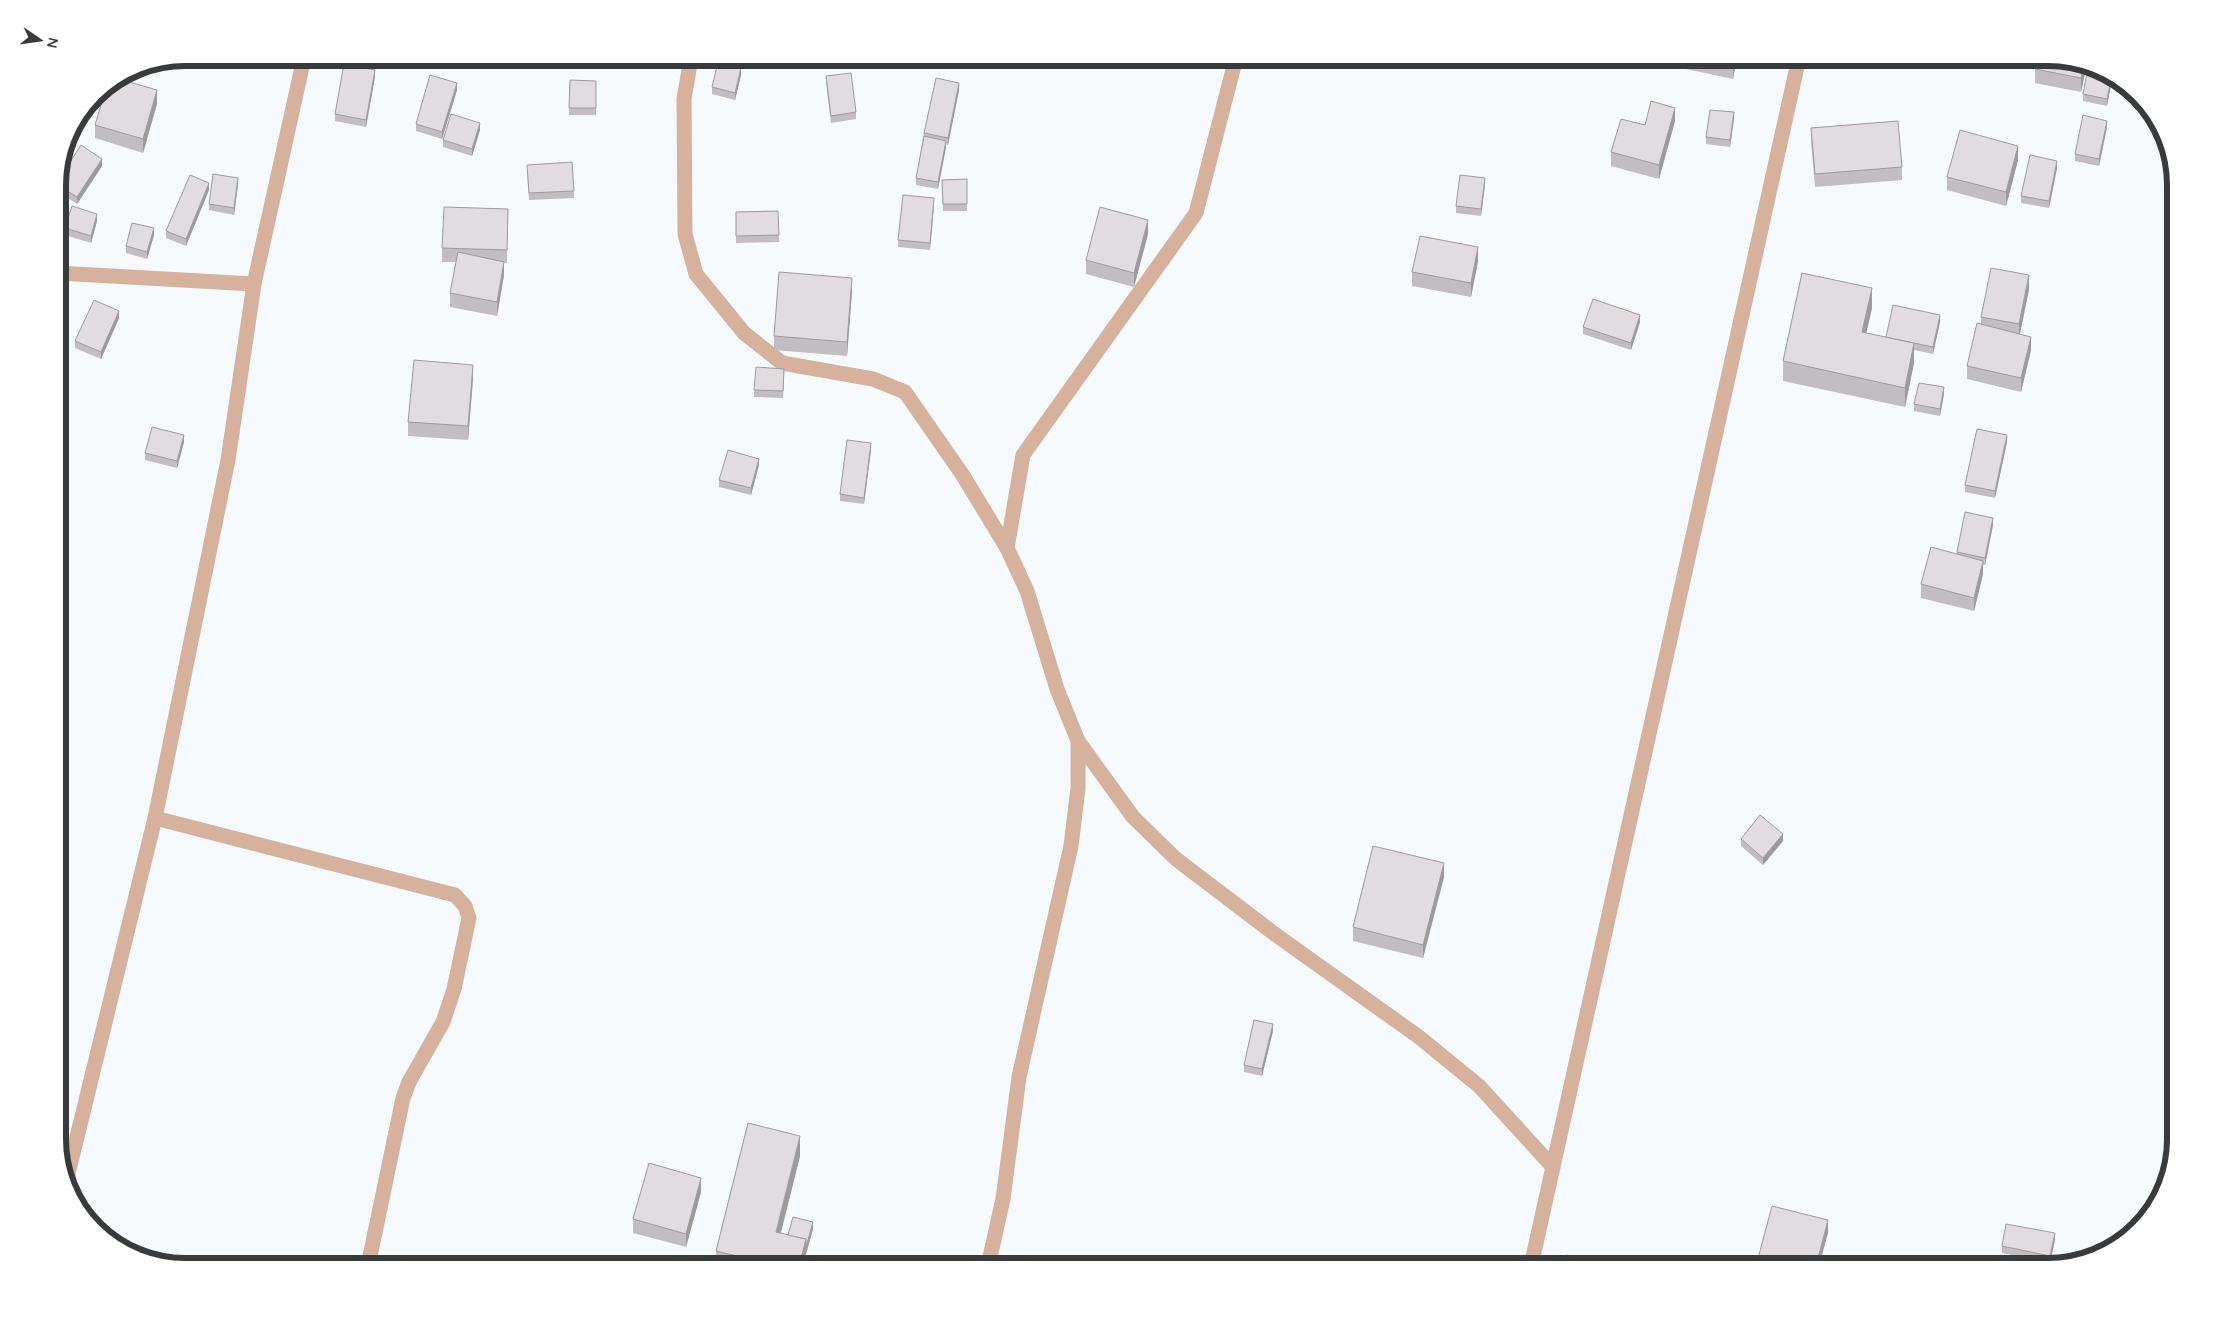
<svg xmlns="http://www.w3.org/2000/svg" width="2233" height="1324" viewBox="0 0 2233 1324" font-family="Quicksand,sans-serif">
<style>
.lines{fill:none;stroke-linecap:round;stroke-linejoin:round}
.street{stroke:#d5b19e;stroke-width:15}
.wall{fill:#c1bdc0}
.shaded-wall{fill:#9d9a9c}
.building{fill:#e0dcdf;stroke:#9d9a9c}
.rim{fill:none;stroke:#393a3b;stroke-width:6}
</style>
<rect width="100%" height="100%" fill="#f7fafd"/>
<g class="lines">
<g class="street">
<path d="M691 58 684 99 685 234 696 274 744 333 782 363 873 379 905 392 962 474 1007 548 1027 591 1057 689 1078 741V788L1071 846 1019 1077 1003 1199 988 1266"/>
<path d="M58 273 254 284"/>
<path d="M1007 548 1023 455 1196 213 1236 58"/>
<path d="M1078 741 1133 817 1176 859 1276 935 1419 1037 1479 1086 1553 1167"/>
<path d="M155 818 455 895 465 906 469 918 454 989 443 1022 409 1082 403 1098 368 1266"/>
<path d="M67 1178 155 818 228 460 254 284 304 58"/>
<path d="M1531 1266 1799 58"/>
</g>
</g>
<g class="wall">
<path d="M1644 58H1737L1733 79 1644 60Z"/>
<path d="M2086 68 2081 92 2035 83V69Z"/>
<path d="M741 75 735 100 712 94V87Z"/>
<path d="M2112 75 2107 106 2083 101V94Z"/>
<path d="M826 76 856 112V119L831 123 826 83Z"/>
<path d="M375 77 366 127 335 121V114Z"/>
<path d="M570 80 596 81V115H569Z"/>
<path d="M457 90 442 139 416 131V124Z"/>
<path d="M959 90 948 145 946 144 938 189 916 185V178L924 133Z"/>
<path d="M157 104 143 153 95 138V125Z"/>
<path d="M1734 119 1730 147 1706 144V137Z"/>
<path d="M1675 121 1659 179 1611 166V152L1645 125Z"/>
<path d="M2107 127 2099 166 2075 161V154Z"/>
<path d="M1811 128 1902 167V180L1815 187 1811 141Z"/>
<path d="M480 130 472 156 443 147V140Z"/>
<path d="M2018 160 2006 206 1947 190V177Z"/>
<path d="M102 166 77 204 58 192V181Z"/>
<path d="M2057 168 2049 208 2021 203V196Z"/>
<path d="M527 171 574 191V198L529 200Z"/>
<path d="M967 179V211H943L942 180Z"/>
<path d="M238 185 234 215 209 210V204Z"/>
<path d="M1485 185 1481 216 1456 213V206Z"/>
<path d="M209 190 186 246 166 238V231Z"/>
<path d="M934 205 930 250 898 247V240Z"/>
<path d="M508 209 507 263H504V275L497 316 450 307V293L456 262H442V248Z"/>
<path d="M778 211 779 242 736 243V212Z"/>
<path d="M97 221 91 243 65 235V228Z"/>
<path d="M1148 234 1134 287 1086 274V260Z"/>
<path d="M154 235 147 259 126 253V246Z"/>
<path d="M1478 261 1471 297 1412 286V272Z"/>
<path d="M2029 289 2020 334 2031 350 2021 392 1967 379V366L1981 325V317Z"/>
<path d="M852 292 847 356 774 350V336Z"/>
<path d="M1872 308 1866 333 1886 337 1940 322 1933 354 1914 350V363L1905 407 1783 381V361Z"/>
<path d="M119 318 101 359 75 348V341Z"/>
<path d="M1640 322 1631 350 1583 334V327Z"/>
<path d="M784 376 783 398 754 397V390Z"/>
<path d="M473 379 468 440 408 436V422Z"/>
<path d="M1944 394 1940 416 1914 411V404Z"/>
<path d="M184 442 177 468 145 460V453Z"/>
<path d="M2007 442 1995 498 1965 492V485Z"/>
<path d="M871 450 864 504 840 501V494Z"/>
<path d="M759 465 751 495 719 487V480Z"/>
<path d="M1993 525 1985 565H1983V574L1974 611 1921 598V584L1957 554V552Z"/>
<path d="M1741 839 1783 841 1763 865 1741 846Z"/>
<path d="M1444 877 1423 958 1353 941V927Z"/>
<path d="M1273 1031 1262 1076 1244 1072V1065Z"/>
<path d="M800 1156 781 1233 788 1235 813 1229 806 1254V1259L804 1266H716V1251Z"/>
<path d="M701 1192 686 1247 633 1233V1219Z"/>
<path d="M2055 1240 2050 1263 2002 1253V1246Z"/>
</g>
<g class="shaded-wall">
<path d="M1734 58H1737L1733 79V65Z"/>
<path d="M2083 67 2086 68 2081 92V78Z"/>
<path d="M741 68V75L735 100V93Z"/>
<path d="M375 70V77L366 127V120Z"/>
<path d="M2112 75 2113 76 2107 106V99Z"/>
<path d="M457 83V90L442 139V132Z"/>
<path d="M959 83V90L948 145V138Z"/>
<path d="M157 90V104L143 153V139Z"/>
<path d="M1675 108V121L1659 179V165Z"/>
<path d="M1734 112V119L1730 147V140Z"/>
<path d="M2107 121V127L2099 166V159Z"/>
<path d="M480 123V130L472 156V149Z"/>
<path d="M946 141V148L938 189V182Z"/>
<path d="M2018 146V160L2006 206V192Z"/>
<path d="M102 159V166L77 204V197Z"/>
<path d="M2057 161V168L2049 208V201Z"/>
<path d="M238 178V185L234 215V208Z"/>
<path d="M1485 178V185L1481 216V209Z"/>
<path d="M209 183V190L186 246V239Z"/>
<path d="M934 198V205L930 250V243Z"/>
<path d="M97 214V221L91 243V236Z"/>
<path d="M1148 220V234L1134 287V273Z"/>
<path d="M154 228V235L147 259V252Z"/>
<path d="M1478 247V261L1471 297V283Z"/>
<path d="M504 262V275L497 316V302Z"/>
<path d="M2029 275V289L2019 338V324Z"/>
<path d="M852 278V292L847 356V342Z"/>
<path d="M1872 288V308L1862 352V332Z"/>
<path d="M119 311V318L101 359V352Z"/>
<path d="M1640 315V322L1631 350V343Z"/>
<path d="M1940 315V322L1933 354V347Z"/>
<path d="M2031 337V350L2021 392V378Z"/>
<path d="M1914 343V363L1905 407V388Z"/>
<path d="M473 365V379L468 440V426Z"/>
<path d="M1944 387V394L1940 416V409Z"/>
<path d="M184 435V442L177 468V461Z"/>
<path d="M2007 435V442L1995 498V491Z"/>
<path d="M871 443V450L864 504V498Z"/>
<path d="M759 459V465L751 495V488Z"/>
<path d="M1993 518V525L1985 565V558Z"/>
<path d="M1983 561V574L1974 611V598Z"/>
<path d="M1783 834V841L1763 865V858Z"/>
<path d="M1444 863V877L1423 958V945Z"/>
<path d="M1273 1024V1031L1262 1076V1069Z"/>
<path d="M800 1136V1156L776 1251V1232Z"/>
<path d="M701 1178V1192L686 1247V1234Z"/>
<path d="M1828 1220V1233L1819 1266H1816Z"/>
<path d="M813 1222V1229L806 1254V1259L804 1266H799L806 1239Z"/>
<path d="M2055 1233V1240L2050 1263V1256Z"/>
</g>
<g class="building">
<path d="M1696 58H1734L1733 65Z"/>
<path d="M2037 58H2048L2083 67 2081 78 2035 69Z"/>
<path d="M718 62 741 68 735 93 712 87Z"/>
<path d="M344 64 375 70 366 120 335 114Z"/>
<path d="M2088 68 2112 75 2107 99 2083 94Z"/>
<path d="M851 73 856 112 831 116 826 76Z"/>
<path d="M430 75 457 83 442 132 416 124Z"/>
<path d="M936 78 959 83 948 138 924 133Z"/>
<path d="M119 79 157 90 143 139 95 125 106 88Z"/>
<path d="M570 80 596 81V108H569Z"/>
<path d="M1651 101 1675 108 1659 165 1611 152 1621 119 1645 125Z"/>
<path d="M1710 110 1734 112 1730 140 1706 137Z"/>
<path d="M451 114 480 123 472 149 443 140Z"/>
<path d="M2083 115 2107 121 2099 159 2075 154Z"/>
<path d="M1898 121 1902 167 1815 174 1811 128Z"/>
<path d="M1960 130 2018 146 2006 192 1947 177Z"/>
<path d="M924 136 946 141 938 182 916 178Z"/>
<path d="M81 145 102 159 77 197 58 185V181Z"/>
<path d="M2030 155 2057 161 2049 201 2021 196Z"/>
<path d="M572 162 574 191 529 193 527 165Z"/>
<path d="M213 174 238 178 234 208 209 204Z"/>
<path d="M190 175 209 183 186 239 166 231Z"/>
<path d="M1460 175 1485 178 1481 209 1456 206Z"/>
<path d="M967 179V204H943L942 180Z"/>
<path d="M903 195 934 198 930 243 898 240Z"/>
<path d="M72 206 97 214 91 236 65 228Z"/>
<path d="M444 207 508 209 507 250 442 248Z"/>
<path d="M1100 207 1148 220 1134 273 1086 260Z"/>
<path d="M778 211 779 235 736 236V212Z"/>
<path d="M132 223 154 228 147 252 126 246Z"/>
<path d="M1420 236 1478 247 1471 283 1412 272Z"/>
<path d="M458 252 504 262 497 302 450 293Z"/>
<path d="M1991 268 2029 275 2019 324 1981 317Z"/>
<path d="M779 272 852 278 847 342 774 336Z"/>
<path d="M1802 273 1872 288 1862 332 1914 343 1905 388 1783 361Z"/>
<path d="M1593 299 1640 315 1631 343 1583 327Z"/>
<path d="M94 300 119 311 101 352 75 341Z"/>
<path d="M1893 305 1940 315 1933 347 1886 337Z"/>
<path d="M1977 323 2031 337 2021 378 1967 366Z"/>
<path d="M414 360 473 365 468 426 408 422Z"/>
<path d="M756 367 784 369 783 391 754 390Z"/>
<path d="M1919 383 1944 387 1940 409 1914 404Z"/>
<path d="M152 427 184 435 177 461 145 453Z"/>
<path d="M1977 429 2007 435 1995 491 1965 485Z"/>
<path d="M847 440 871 443 864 498 840 494Z"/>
<path d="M728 450 759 459 751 488 719 480Z"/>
<path d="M1965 512 1993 518 1985 558 1957 552Z"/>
<path d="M1931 547 1983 561 1974 598 1921 584Z"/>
<path d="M1760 815 1783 834 1763 858 1741 839Z"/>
<path d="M1373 846 1444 863 1423 945 1353 927Z"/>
<path d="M1254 1020 1273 1024 1262 1069 1244 1065Z"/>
<path d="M748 1123 800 1136 776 1232 806 1239 799 1266H778L716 1251Z"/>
<path d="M649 1163 701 1178 686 1234 633 1219Z"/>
<path d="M1772 1206 1828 1220 1816 1266H1756Z"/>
<path d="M793 1217 813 1222 806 1247V1239L788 1235Z"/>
<path d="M2006 1224 2055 1233 2050 1256 2002 1246Z"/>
<path d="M1566 1255 1610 1266H1564Z"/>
</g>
<path d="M0 0H2233V1324H0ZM185 66H2048A119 119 0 0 1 2167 185V1139A119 119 0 0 1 2048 1258H185A119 119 0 0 1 66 1139V185A119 119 0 0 1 185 66Z" fill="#fff" fill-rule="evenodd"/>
<path class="rim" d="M185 66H2048A119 119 0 0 1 2167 185V1139A119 119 0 0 1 2048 1258H185A119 119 0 0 1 66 1139V185A119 119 0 0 1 185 66Z"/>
<g transform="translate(40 40) rotate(103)" stroke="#ffffff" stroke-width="4" paint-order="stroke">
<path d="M0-4L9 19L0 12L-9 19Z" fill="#393a3b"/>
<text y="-8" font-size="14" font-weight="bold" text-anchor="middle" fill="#393a3b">N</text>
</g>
</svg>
